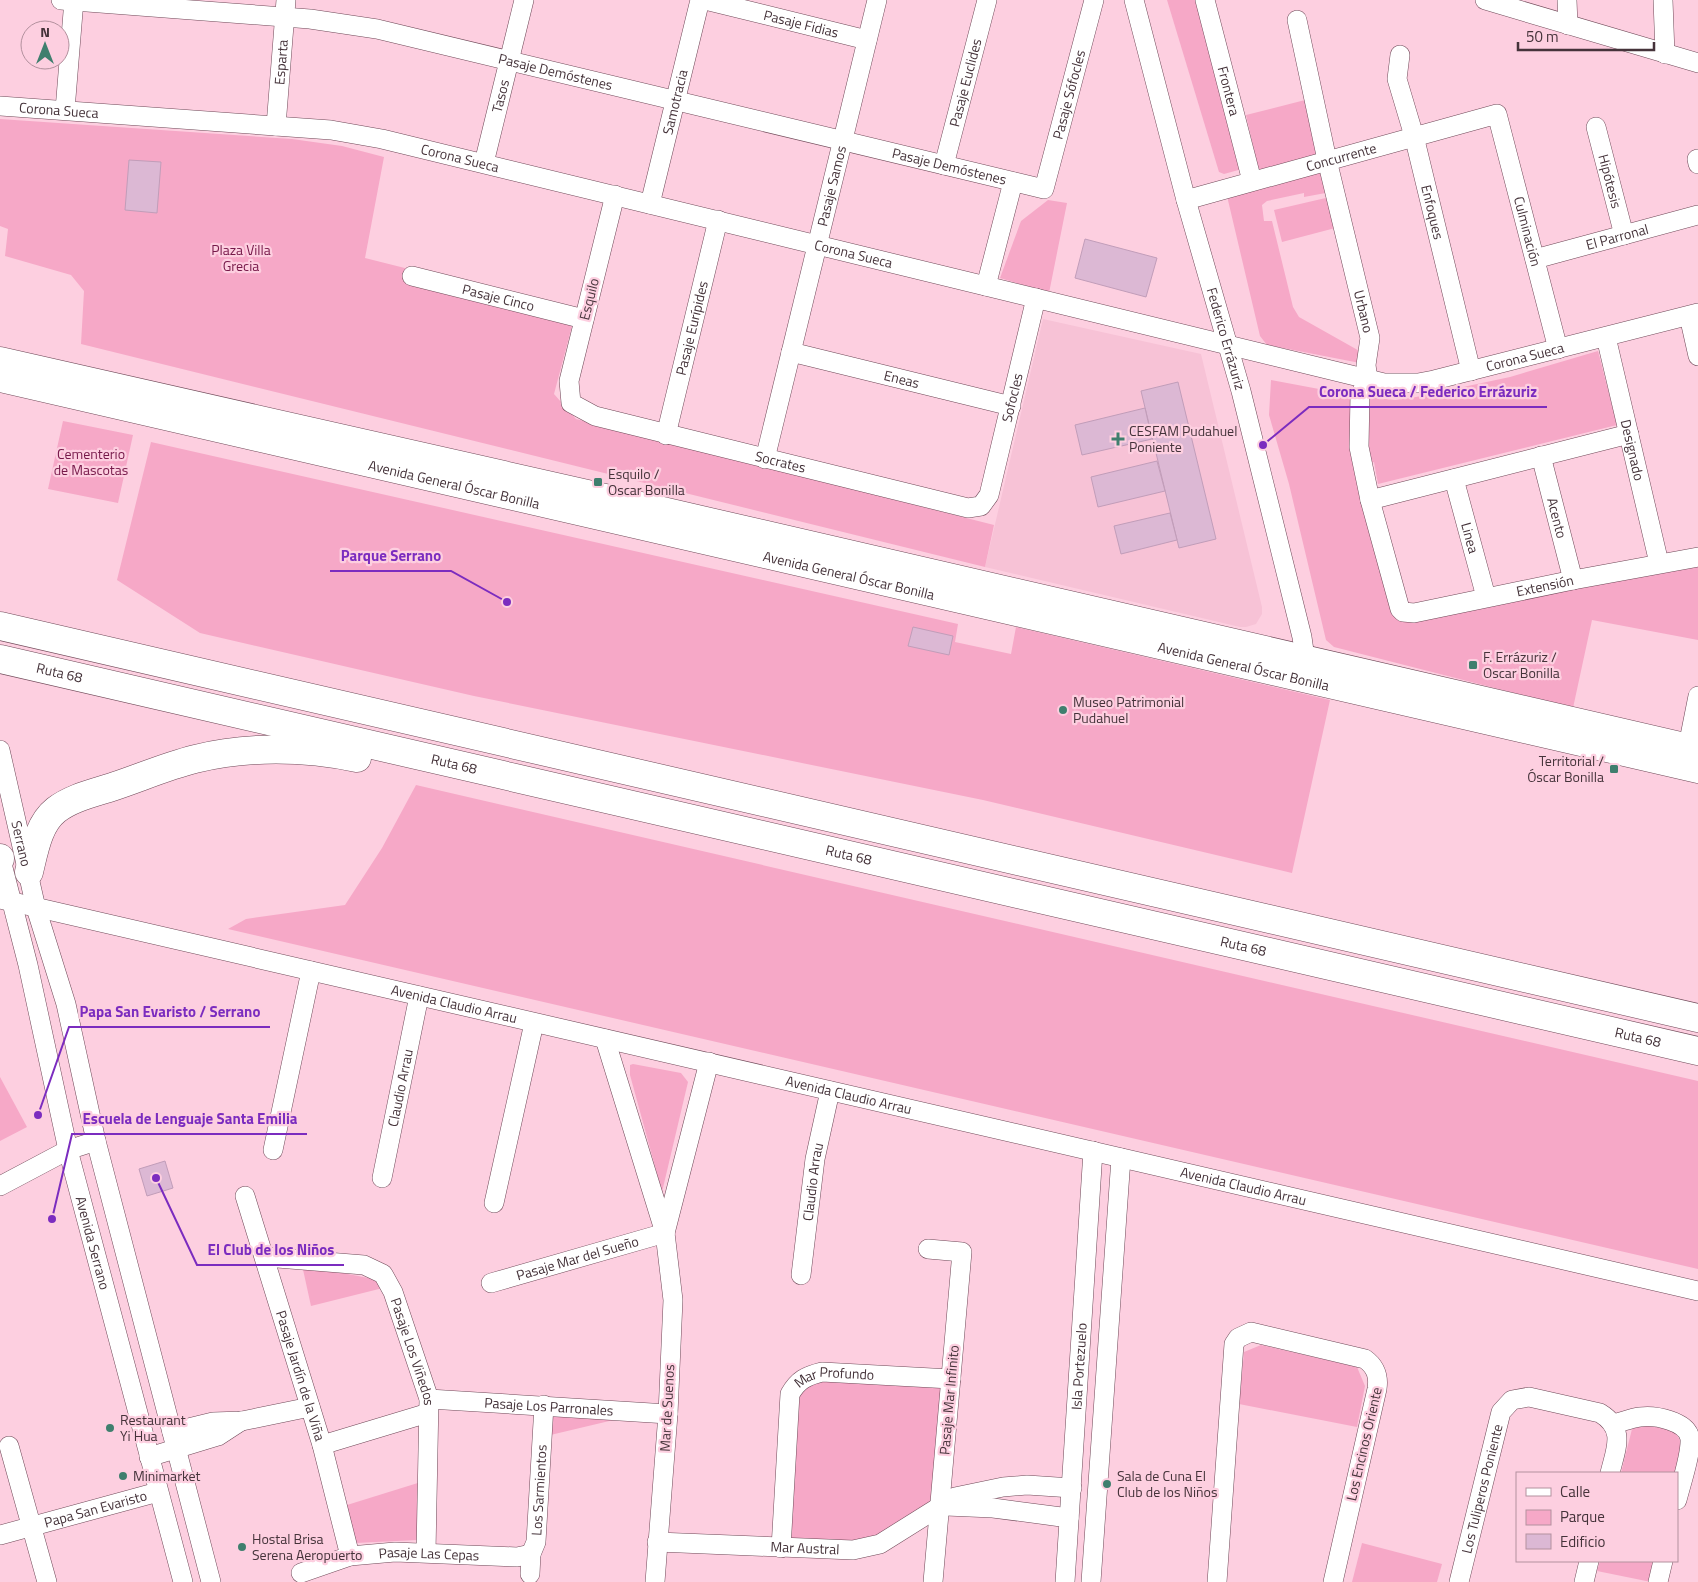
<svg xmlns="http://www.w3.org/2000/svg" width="1698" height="1582" viewBox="0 0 1698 1582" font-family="'Titillium Web',sans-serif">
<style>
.built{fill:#f7c2d6}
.green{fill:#f6a8c7}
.building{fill:#dcb8d4;stroke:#c19db9}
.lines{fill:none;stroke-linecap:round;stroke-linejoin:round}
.minor-casing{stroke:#6f4958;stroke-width:20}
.major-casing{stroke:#6f4958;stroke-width:25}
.highway-casing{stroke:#6f4958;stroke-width:29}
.minor{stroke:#fff;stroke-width:19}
.major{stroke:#fff;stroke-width:24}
.highway{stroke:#fff;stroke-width:28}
.poi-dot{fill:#3f7f6e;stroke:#fdcfe0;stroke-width:2}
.labels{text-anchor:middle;stroke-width:4.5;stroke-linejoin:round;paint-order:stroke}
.street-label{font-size:14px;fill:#45333a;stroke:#fdcfe0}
.park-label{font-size:14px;fill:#761849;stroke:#fdcfe0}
.poi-label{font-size:14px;fill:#45333a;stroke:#fdcfe0;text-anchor:start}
.leader{fill:none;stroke:#7b2cbf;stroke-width:2}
.callout-dot{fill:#7b2cbf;stroke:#fdcfe0;stroke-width:2}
.callout-label{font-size:15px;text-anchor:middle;font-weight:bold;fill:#7b2cbf;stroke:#fdcfe0;stroke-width:4.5;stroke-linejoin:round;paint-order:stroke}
</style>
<rect width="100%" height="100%" fill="#fdcfe0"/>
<path class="built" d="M1043 319 1201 354 1262 607V614L1256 624 1246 627H1240L985 567Z"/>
<g class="green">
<path d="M1167 0H1201L1242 169 1224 174 1219 172Z"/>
<path d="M1309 99 1323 156 1259 172 1246 115Z"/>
<path d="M0 119 292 139 342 146 384 157 365 258 576 311 554 394 576 419 994 525 985 567 81 344 84 291 71 275 5 256 8 229 0 226Z"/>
<path d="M1324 171 1331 192 1304 197V193L1267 201 1262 205 1264 221H1272L1293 307 1299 317 1363 353 1360 363 1267 345 1260 336 1227 196Z"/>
<path d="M1330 197 1339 227 1282 242 1274 210Z"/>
<path d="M1048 200 1067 203 1049 293 1000 278 1021 221Z"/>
<path d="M1598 351 1617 425 1378 484 1374 462 1355 466 1396 619 1415 622 1582 587 1698 565V640L1592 620 1573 708 1334 647 1326 640 1289 484 1269 415 1271 380 1351 395 1395 400 1416 397 1510 377Z"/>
<path d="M63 421 133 435 118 503 48 489Z"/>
<path d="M151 442 958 624 955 642 1011 654 1016 627 1330 700 1292 873 983 800 474 696 200 633 117 580Z"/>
<path d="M416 785 1698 1081V1269L228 929 246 919 345 905 382 848Z"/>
<path d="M633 1064 681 1073 688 1082 662 1192 630 1075V1065Z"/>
<path d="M0 1077 27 1127 0 1141Z"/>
<path d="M302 1265 399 1284 311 1306Z"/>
<path d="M1261 1345 1357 1367 1365 1386 1357 1427 1239 1404 1244 1352Z"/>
<path d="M808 1375 951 1379 940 1506 880 1544 781 1548 790 1394Z"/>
<path d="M544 1405 643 1413 542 1437Z"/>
<path d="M1643 1425 1674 1430 1682 1444 1676 1473H1621L1632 1429Z"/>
<path d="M421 1482 417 1540 356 1543 347 1505Z"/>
<path d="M1362 1543 1442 1564 1437 1582H1352Z"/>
<path d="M1600 1561H1656L1651 1582 1597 1571Z"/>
</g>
<g class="building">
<path d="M129 160 161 162 157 213 125 210Z"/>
<path d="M1085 239 1157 258 1146 297 1075 278Z"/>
<path d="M1178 382 1216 539 1179 548 1141 391Z"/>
<path d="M1145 408 1152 439 1082 455 1075 425Z"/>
<path d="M1157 461 1165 491 1098 507 1091 477Z"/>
<path d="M1170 513 1177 540 1121 554 1114 526Z"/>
<path d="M913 627 953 636 949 655 908 646Z"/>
<path d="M165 1161 173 1188 147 1196 139 1169Z"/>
</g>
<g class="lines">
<g class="minor-casing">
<g id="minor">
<path id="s1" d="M61 0 310 19 377 29 1044 189 1094 0"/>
<path id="s2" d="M705 0 867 40"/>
<path id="s3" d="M1134 0 1186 200 1241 391 1302 637 1305 658 1303 669"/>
<path id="s4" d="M1205 0 1252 181"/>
<path d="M1485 0 1698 63"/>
<path d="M1567 0 1568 25"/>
<path d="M1663 0 1665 54"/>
<path id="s5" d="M1297 20 1327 160 1370 338 1366 365 1368 380 1360 395 1359 447 1370 500 1400 609 1403 612 1414 613 1573 580 1698 557"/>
<path id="s6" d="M1400 55 1397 79 1414 136 1471 371"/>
<path id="s7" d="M0 106 331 130 382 139 1384 383H1418L1434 380 1698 313"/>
<path d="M65 110 74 0"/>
<path id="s8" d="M276 126 286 0"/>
<path id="s9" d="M1596 127 1624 235"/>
<path d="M1697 159 1698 164"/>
<path id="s10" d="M484 163 524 0"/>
<path id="s11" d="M944 165 987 0"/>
<path id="s12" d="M615 195 569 381 571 403 595 416 968 508 981 506 989 495 1036 298"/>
<path id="s13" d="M1186 200 1497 114 1558 349"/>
<path id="s14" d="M650 204 700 0"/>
<path id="s15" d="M1535 259 1698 215"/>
<path id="s16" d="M412 276 584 319"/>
<path d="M986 286 1013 182"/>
<path d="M1689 316 1698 356"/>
<path id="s17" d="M1606 337 1659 563"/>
<path id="s18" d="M791 352 1011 406"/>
<path id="s19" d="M666 435 718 220"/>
<path id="s20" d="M1541 456 1573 580"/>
<path id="s21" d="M765 459 877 0"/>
<path id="s22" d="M1454 479 1486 597"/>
<path d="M1370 500 1629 434"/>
<path d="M1688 746 1698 696"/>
<path id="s23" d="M0 750 36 908 66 1004 96 1141 211 1582"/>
<path id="s24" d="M0 856 28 965 68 1150 183 1582"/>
<path id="s25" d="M0 899 1698 1291"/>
<path d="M605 1039 665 1233 673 1300 668 1414 655 1582"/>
<path d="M273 1150 311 971"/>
<path id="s26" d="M382 1178 419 996"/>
<path d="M0 1186 68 1150 96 1141"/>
<path id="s27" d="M245 1196 322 1445 350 1556"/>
<path d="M494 1203 534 1023"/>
<path d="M665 1233 709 1062"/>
<path d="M928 1249 962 1252 933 1582"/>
<path id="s28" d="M265 1257 364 1265 383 1274 393 1292 429 1399 426 1552"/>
<path id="s29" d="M801 1275 815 1159 830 1091"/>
<path id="s30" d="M491 1283 665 1233"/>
<path id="s31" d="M429 1399 668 1414"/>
<path d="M1614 1424C1622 1422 1631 1418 1640 1417 1655 1415 1688 1421 1690 1439 1691 1455 1681 1484 1677 1500"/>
<path d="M172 1432 213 1422 242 1421 310 1407"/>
<path d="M322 1445 428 1413"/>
<path d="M9 1446 47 1582"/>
<path d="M149 1457 218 1436 241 1421"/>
<path d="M946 1506 993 1508 1069 1518"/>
<path id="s32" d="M0 1535 158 1492"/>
<path id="s33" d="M657 1542 853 1550 880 1544 955 1497 1003 1487 1027 1485 1072 1488"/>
<path id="s34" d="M781 1548 790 1394C798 1380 806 1376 822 1372L951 1379"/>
<path id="s35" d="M301 1573 350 1556 395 1552 517 1557 531 1554"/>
<path id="s36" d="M530 1574 531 1554 536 1542 544 1405"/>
<path id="s37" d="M1065 1582 1093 1151"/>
<path d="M1091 1582 1121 1158"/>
<path d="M1217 1582 1234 1344 1238 1338 1251 1332 1365 1359C1376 1367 1379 1376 1377 1389L1333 1582"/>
<path id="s38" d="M1459 1582 1501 1412 1512 1400 1529 1397 1600 1413C1626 1429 1616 1448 1610 1473"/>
<path d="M1584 1582 1589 1561"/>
<path d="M1658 1582 1663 1561"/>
</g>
</g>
<g class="major-casing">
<g id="major">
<path d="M0 359 654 507 1698 748"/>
<path id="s39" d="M0 380 1698 771"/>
</g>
</g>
<g class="highway-casing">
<g id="highway">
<path d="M0 626 1698 1018"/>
<path id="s40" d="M0 659 1698 1051"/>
<path d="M0 858V859"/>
<path d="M29 872C34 852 38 824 56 810 73 797 95 793 115 786 142 777 167 766 195 759 247 746 305 747 357 758"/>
</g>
</g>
<use href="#minor" class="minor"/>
<use href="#major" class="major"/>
<use href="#highway" class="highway"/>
</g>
<g class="poi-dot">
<path d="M1115.5 431.5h5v5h5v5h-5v5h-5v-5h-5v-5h5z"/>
<rect x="593" y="477" width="10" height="10" rx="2.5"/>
<rect x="1468" y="660" width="10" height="10" rx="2.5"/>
<circle cx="1063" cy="710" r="5"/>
<rect x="1609" y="764" width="10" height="10" rx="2.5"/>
<circle cx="110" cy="1428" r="5"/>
<circle cx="123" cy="1476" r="5"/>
<circle cx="1107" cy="1484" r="5"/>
<circle cx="242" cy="1547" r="5"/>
</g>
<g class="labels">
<g class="street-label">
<text dy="5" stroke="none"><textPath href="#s2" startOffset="99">Pasaje Fidias</textPath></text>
<text dy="5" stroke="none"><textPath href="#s8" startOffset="64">Esparta</textPath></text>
<text dy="5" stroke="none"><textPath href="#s1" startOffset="501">Pasaje Demóstenes</textPath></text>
<text dy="5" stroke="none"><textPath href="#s11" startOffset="85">Pasaje Euclides</textPath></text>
<text dy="5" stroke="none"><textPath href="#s4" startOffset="94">Frontera</textPath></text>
<text dy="5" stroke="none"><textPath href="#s1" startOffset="1101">Pasaje Sófocles</textPath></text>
<text dy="5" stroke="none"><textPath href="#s10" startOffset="69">Tasos</textPath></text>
<text dy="5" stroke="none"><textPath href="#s14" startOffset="105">Samotracia</textPath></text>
<text dy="5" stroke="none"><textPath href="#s7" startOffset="59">Corona Sueca</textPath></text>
<text dy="5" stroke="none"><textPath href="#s13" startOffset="161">Concurrente</textPath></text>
<text dy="5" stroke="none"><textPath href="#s7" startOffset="464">Corona Sueca</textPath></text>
<text dy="5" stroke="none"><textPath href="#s1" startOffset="906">Pasaje Demóstenes</textPath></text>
<text dy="5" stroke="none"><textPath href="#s9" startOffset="56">Hipótesis</textPath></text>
<text dy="5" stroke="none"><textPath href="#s21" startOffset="281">Pasaje Samos</textPath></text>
<text dy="5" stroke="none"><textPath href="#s6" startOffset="162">Enfoques</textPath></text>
<text dy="5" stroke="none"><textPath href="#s13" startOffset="444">Culminación</textPath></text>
<text dy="5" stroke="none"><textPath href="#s15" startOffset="85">El Parronal</textPath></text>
<text dy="5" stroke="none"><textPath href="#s7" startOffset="869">Corona Sueca</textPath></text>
<text dy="5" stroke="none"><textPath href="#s16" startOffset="89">Pasaje Cinco</textPath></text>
<text transform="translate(589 299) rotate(-76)" y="5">Esquilo</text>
<text dy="5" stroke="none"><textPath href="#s5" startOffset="299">Urbano</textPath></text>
<text dy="5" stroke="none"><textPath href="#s19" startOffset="110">Pasaje Eurípides</textPath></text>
<text dy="5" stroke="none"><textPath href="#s3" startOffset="351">Federico Errázuriz</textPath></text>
<text dy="5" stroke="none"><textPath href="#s7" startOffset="1559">Corona Sueca</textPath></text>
<text dy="5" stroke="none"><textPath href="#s18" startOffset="114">Eneas</textPath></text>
<text dy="5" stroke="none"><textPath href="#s12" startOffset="752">Sofocles</textPath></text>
<text dy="5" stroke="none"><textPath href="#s17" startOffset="116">Designado</textPath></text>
<text dy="5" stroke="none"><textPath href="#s12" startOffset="432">Socrates</textPath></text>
<text dy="5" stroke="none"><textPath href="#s39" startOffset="466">Avenida General Óscar Bonilla</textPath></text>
<text dy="5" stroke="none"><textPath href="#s20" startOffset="64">Acento</textPath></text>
<text dy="5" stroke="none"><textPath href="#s22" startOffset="61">Linea</textPath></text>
<text dy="5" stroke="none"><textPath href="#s39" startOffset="871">Avenida General Óscar Bonilla</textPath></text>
<text dy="5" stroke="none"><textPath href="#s5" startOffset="754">Extensión</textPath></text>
<text dy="5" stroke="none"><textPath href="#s39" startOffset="1276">Avenida General Óscar Bonilla</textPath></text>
<text dy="5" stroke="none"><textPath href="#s40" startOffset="61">Ruta 68</textPath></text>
<text dy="5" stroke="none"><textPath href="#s40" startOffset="466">Ruta 68</textPath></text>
<text dy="5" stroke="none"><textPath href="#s23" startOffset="96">Serrano</textPath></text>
<text dy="5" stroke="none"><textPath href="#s40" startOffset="871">Ruta 68</textPath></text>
<text dy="5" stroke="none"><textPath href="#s40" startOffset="1276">Ruta 68</textPath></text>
<text dy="5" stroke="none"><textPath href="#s25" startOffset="466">Avenida Claudio Arrau</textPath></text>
<text dy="5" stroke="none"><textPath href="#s40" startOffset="1681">Ruta 68</textPath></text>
<text dy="5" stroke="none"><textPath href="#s26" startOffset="92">Claudio Arrau</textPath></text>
<text dy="5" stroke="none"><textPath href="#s25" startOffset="871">Avenida Claudio Arrau</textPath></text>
<text dy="5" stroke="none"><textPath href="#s29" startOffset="94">Claudio Arrau</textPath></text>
<text dy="5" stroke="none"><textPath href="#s25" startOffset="1276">Avenida Claudio Arrau</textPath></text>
<text dy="5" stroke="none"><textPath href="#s24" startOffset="398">Avenida Serrano</textPath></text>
<text dy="5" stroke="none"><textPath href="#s30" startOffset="90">Pasaje Mar del Sueño</textPath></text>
<text dy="5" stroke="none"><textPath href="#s28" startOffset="204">Pasaje Los Viñedos</textPath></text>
<text dy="5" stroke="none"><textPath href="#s37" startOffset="216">Isla Portezuelo</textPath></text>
<text dy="5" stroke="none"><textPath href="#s27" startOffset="188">Pasaje Jardín de la Viña</textPath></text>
<text dy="5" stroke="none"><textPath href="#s34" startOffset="206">Mar Profundo</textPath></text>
<text transform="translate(949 1400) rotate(-85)" y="5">Pasaje Mar Infinito</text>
<text dy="5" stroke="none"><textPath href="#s31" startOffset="120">Pasaje Los Parronales</textPath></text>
<text transform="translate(667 1408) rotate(-87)" y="5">Mar de Suenos</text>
<text transform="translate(1364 1444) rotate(-77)" y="5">Los Encinos Oriente</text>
<text dy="5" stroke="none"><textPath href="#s38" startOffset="96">Los Tuliperos Poniente</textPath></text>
<text dy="5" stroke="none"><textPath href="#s36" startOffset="85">Los Sarmientos</textPath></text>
<text dy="5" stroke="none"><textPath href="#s32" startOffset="99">Papa San Evaristo</textPath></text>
<text dy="5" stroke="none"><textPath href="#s33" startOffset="148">Mar Austral</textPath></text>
<text dy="5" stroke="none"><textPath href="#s35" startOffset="131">Pasaje Las Cepas</textPath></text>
</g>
<g class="park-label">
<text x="241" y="255">Plaza Villa<tspan x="241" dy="16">Grecia</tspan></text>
<text x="91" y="459">Cementerio<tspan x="91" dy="16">de Mascotas</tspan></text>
</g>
<g class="poi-label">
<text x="1129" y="436">CESFAM Pudahuel<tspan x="1129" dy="16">Poniente</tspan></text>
<text x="608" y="479">Esquilo /<tspan x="608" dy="16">Oscar Bonilla</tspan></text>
<text x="1483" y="662">F. Errázuriz /<tspan x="1483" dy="16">Oscar Bonilla</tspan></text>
<text x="1073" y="707">Museo Patrimonial<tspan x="1073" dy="16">Pudahuel</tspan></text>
<text x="1604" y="766" text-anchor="end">Territorial /<tspan x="1604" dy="16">Óscar Bonilla</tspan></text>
<text x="120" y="1425">Restaurant<tspan x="120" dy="16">Yi Hua</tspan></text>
<text x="133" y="1481">Minimarket</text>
<text x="1117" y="1481">Sala de Cuna El<tspan x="1117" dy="16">Club de los Niños</tspan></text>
<text x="252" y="1544">Hostal Brisa<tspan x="252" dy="16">Serena Aeropuerto</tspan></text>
</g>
</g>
<path class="leader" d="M1263 445L1309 407H1547M507 602L451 571H330M38 1115L69 1027H270M52 1219L72 1134H307M156 1178L197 1265H344"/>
<g class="callout-dot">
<circle cx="1263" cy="445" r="5"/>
<circle cx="507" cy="602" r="5"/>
<circle cx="38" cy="1115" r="5"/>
<circle cx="52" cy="1219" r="5"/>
<circle cx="156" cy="1178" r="5"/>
</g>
<g class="callout-label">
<text x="1428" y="397">Corona Sueca / Federico Errázuriz</text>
<text x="391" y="561">Parque Serrano</text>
<text x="170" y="1017">Papa San Evaristo / Serrano</text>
<text x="190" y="1124">Escuela de Lenguaje Santa Emilia</text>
<text x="271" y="1255">El Club de los Niños</text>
</g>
<rect x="1516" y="1472" width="162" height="90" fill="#fdcfe0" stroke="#b3919e"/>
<rect x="1526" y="1488" width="25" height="8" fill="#ffffff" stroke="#b3919e"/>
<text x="1560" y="1497" font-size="15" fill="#45333a">Calle</text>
<rect x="1526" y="1510" width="25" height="15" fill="#f6a8c7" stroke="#b3919e"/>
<text x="1560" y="1522" font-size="15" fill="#45333a">Parque</text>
<rect x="1526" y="1534" width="25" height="15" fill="#dcb8d4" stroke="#b3919e"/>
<text x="1560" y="1547" font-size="15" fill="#45333a">Edificio</text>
<g transform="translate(45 45)"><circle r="24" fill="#fdcfe0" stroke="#b3919e"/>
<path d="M0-4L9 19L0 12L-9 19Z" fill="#3f7f6e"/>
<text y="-8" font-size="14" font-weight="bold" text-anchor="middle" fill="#45333a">N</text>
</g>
<path d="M1518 42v8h136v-8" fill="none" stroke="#45333a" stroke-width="2.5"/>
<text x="1526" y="42" font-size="15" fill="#45333a" stroke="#fdcfe0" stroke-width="4" paint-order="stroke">50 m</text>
</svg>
